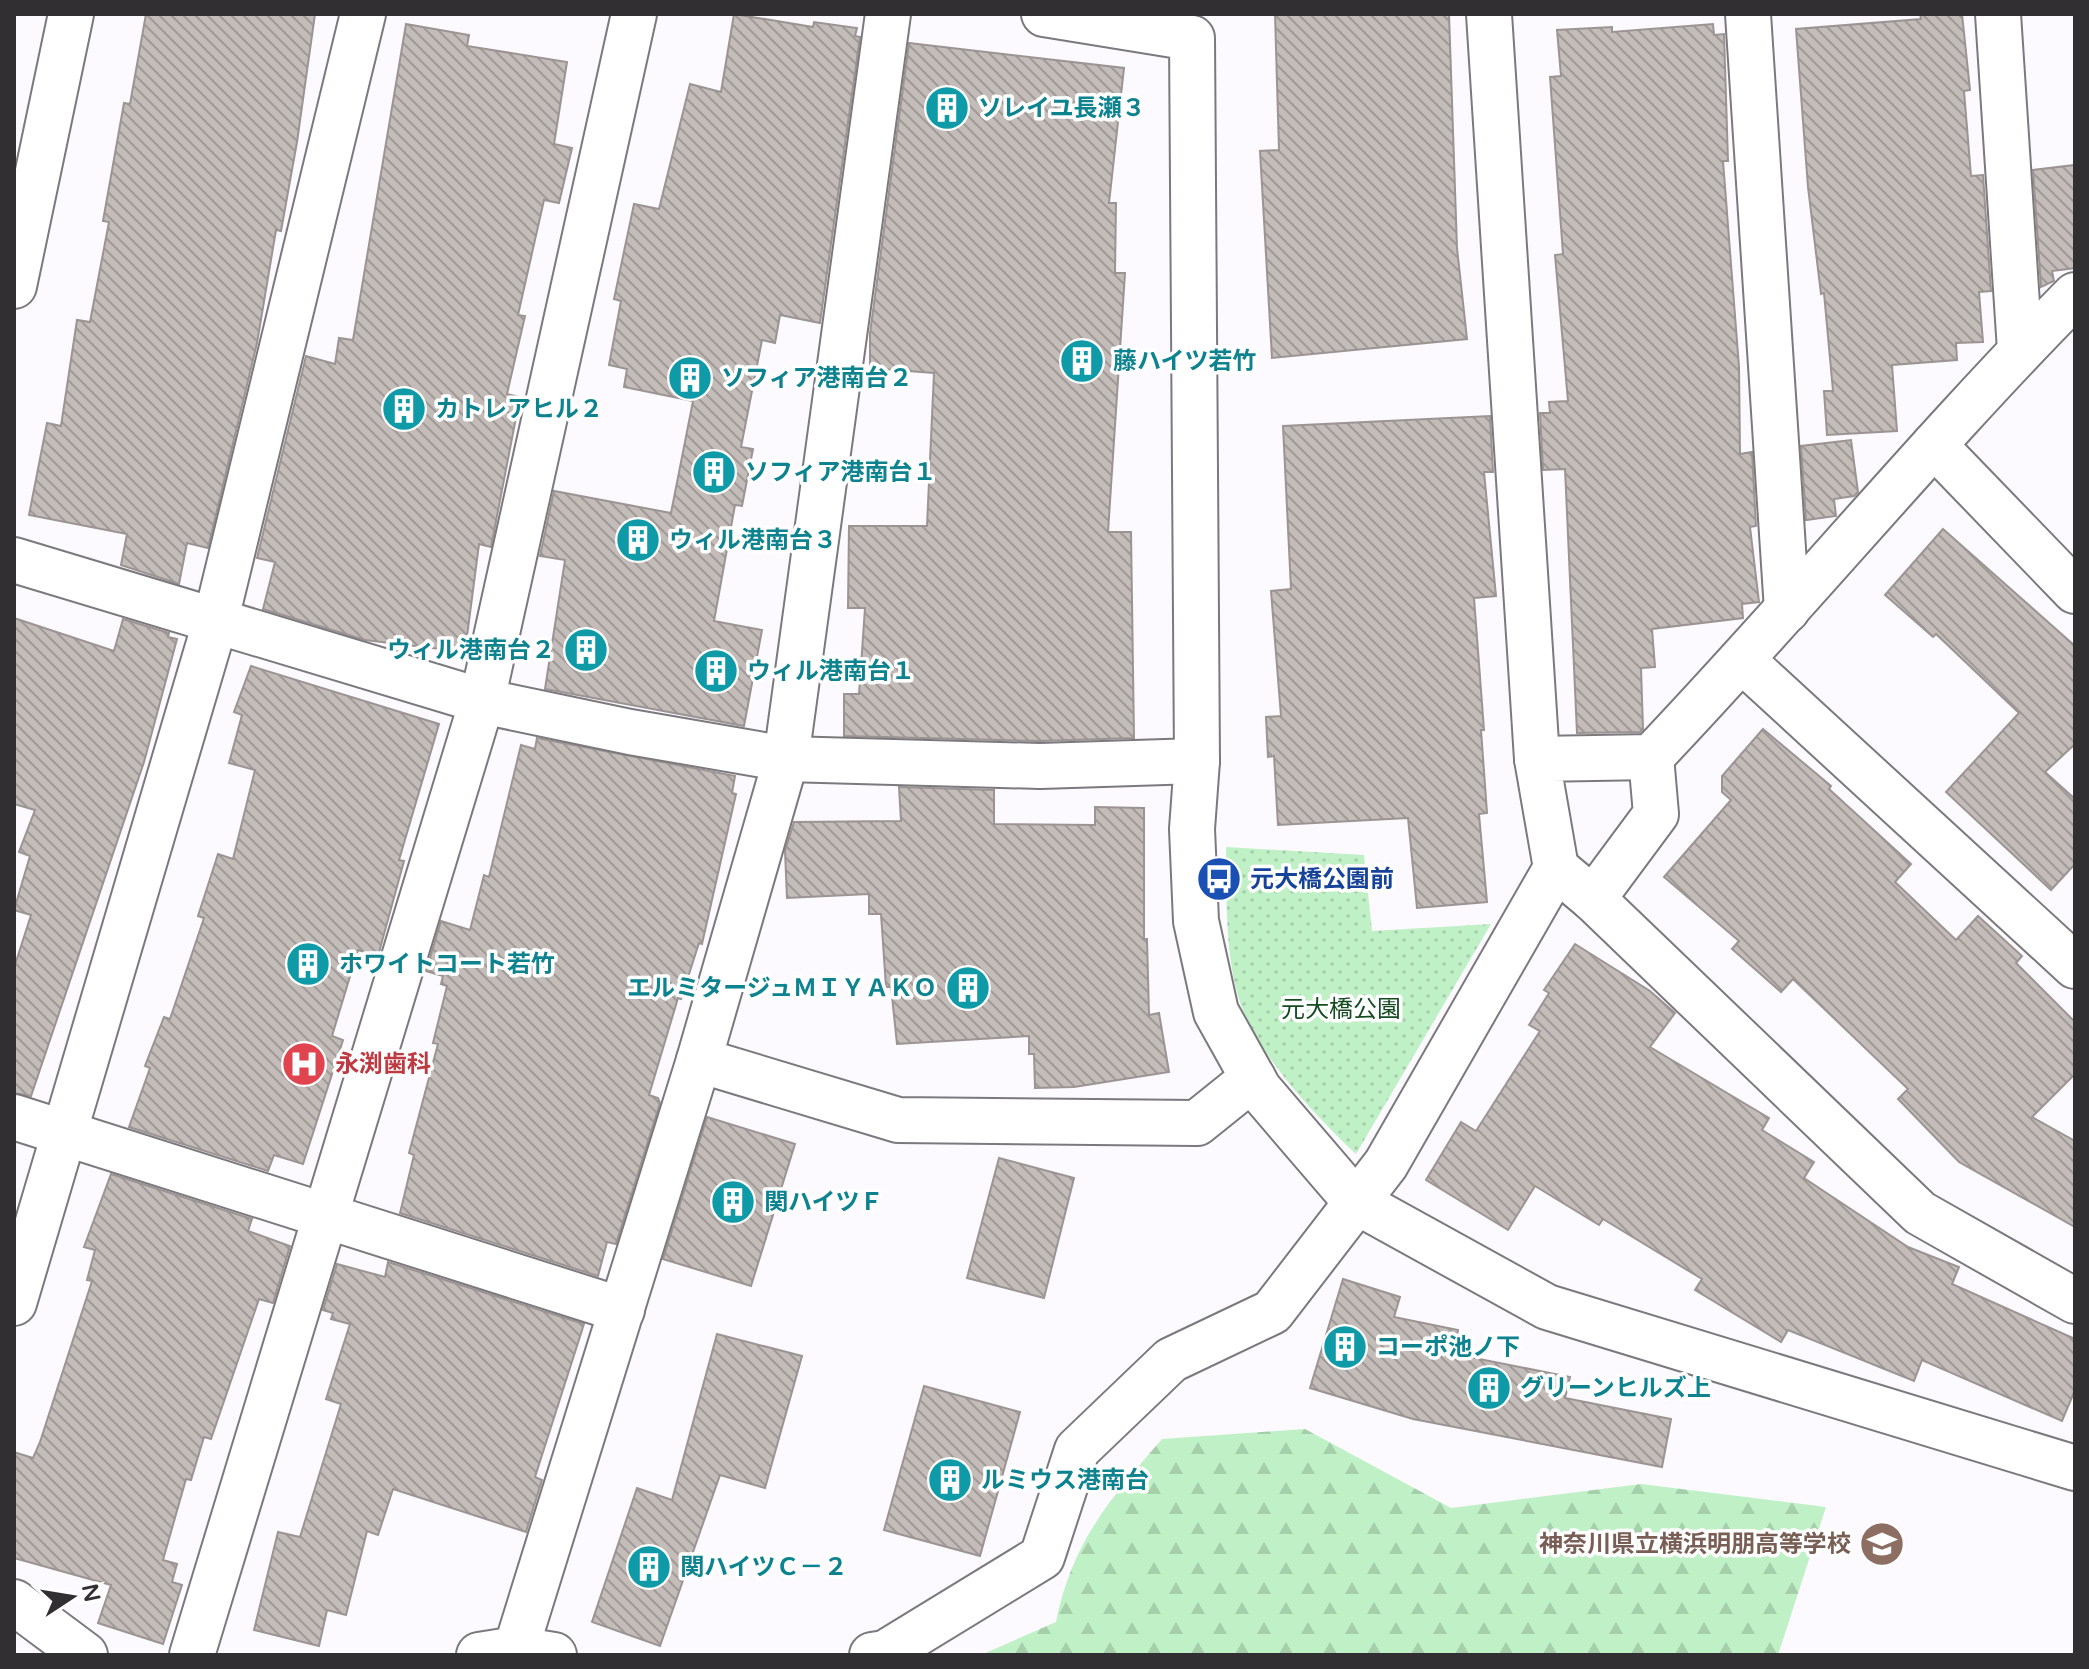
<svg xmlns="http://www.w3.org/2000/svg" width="2089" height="1669" viewBox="0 0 2089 1669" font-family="'Varela Round','Noto Sans JP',sans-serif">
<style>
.forest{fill:url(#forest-firs)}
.park{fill:url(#park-dots)}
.building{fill:url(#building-back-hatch);stroke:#9b9492;stroke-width:2}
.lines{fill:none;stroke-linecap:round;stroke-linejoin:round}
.street-casing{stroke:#7b797e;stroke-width:48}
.secondary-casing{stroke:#7b797e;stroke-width:48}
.street{stroke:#fff;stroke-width:44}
.secondary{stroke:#fff;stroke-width:44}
.labels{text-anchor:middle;stroke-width:7;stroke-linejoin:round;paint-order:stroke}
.culture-label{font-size:24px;font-weight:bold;fill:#0d838f;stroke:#fff;text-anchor:start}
.transit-label{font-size:24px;font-weight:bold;fill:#164399;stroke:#fff;text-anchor:start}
.park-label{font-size:24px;fill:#144c22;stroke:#fff}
.health-label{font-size:24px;font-weight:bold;fill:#be3a42;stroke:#fff;text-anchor:start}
.education-label{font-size:24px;font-weight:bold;fill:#785e54;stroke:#fff;text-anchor:end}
</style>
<defs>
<pattern id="forest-firs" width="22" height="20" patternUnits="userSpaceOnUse" patternTransform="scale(2)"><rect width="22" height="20" fill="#c0f1c6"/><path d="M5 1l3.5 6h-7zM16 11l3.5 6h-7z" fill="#a5cfab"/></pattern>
<pattern id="park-dots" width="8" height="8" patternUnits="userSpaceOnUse" patternTransform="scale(2)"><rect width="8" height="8" fill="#c0f1c6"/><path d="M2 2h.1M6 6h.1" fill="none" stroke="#a5cfab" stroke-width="1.8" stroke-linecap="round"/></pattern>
<pattern id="building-back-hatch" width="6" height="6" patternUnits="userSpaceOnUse" patternTransform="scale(2)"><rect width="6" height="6" fill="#c3bcb9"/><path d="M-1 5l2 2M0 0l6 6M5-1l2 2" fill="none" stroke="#9f9997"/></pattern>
</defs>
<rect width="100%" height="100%" fill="#fcf9ff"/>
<path class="forest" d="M1305 1429 1451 1508 1641 1484 1826 1507 1778 1655H981L1056 1622C1072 1542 1110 1499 1162 1439Z"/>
<path class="park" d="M1226 847 1364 855 1372 931 1491 924 1356 1154C1317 1118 1259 1056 1241 1005 1224 955 1227 899 1226 847Z"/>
<g class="building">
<path d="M146 14H315L297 142 281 231 276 230 257 343 208 548 187 543 179 584 121 565 127 534 29 515 47 423 61 426 77 320 90 322 109 222 103 221 124 103 130 104Z"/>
<path d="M734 14 813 27 814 22 857 28 855 36 860 37 820 323 780 315 775 343 762 340 741 447 753 449 742 506 735 505 714 621 762 630 744 726 545 689 565 560 540 556 554 491 671 513 693 401 624 387 627 369 609 365 621 301 614 299 634 204 659 209 690 84 721 92Z"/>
<path d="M1275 14H1449L1457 248 1467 339 1272 358 1260 151 1279 150Z"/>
<path d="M1920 14H1962L1970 90 1964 91 1971 176 1983 175 1991 291 1979 292 1983 342 1956 343 1957 360 1892 365 1897 431 1827 435 1824 391H1833L1824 293 1821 294 1808 187 1796 29 1921 19Z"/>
<path d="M406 24 469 35 467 46 567 62 554 144 572 148 559 203 544 200 518 315 525 316 507 394 520 397 491 547 479 544 465 652 365 640 263 609 275 562 257 558 306 356 335 364 339 338 353 340Z"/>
<path d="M1713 24 1714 35 1724 34 1728 161H1723L1739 367 1740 454 1752 452 1756 526 1750 527 1759 602 1742 604 1743 618 1652 629 1655 667 1641 668 1643 729 1640 732 1577 733 1565 469 1543 470 1540 413H1550L1549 402 1568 401 1555 255 1563 254 1550 77 1561 76 1557 30 1612 27V32Z"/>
<path d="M909 43 1124 68 1109 203H1116L1115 273H1125L1108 532H1131L1134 738 1040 741 844 736V694H859L865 608H848L849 526H927L934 373 870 368V333Z"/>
<path d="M2075 165V268L2052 271 2054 281 2041 287 2033 170Z"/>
<path d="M1490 416 1493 472H1484L1496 596 1474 598 1484 730H1481L1487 813 1479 814 1487 902 1417 908 1408 818 1278 825 1274 756 1268 757 1266 717 1281 716 1271 591 1291 589 1283 426Z"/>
<path d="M1851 440 1858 492 1854 496 1834 499 1836 516 1806 520 1801 446Z"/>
<path d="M1943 529 2075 646V744L2045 772 2075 799V864L2051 890 1946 792 2019 713 1936 634 1933 637 1885 595Z"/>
<path d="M14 618 114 651 123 619 169 633 168 637 177 639 144 762 31 1096 14 1093V968L31 915 14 910 30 856 19 852 35 810 14 804Z"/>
<path d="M251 666 439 724 399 860 404 861 378 956 358 950 332 1036 343 1040 303 1164 274 1155 268 1171 129 1127 150 1068 145 1066 164 1017 170 1019 204 918 198 916 218 854 233 859 255 770 229 763 242 715 234 712Z"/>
<path d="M1763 729 1831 786 1829 789 1911 864 1895 882 1956 940 1978 916 2022 956 2016 963 2075 1022V1074L2032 1117 2075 1141V1227L1959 1162 1898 1099 1908 1089 1793 979 1781 992 1732 949 1739 941 1664 877 1731 800 1722 792V776Z"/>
<path d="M537 738 735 776 732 793 736 794 702 944 699 943 681 999 678 998 649 1095 658 1098 660 1103 616 1244 607 1242 598 1276 400 1213 414 1155 409 1153 438 1044 433 1043 447 986 441 984 443 976 426 971 441 921 470 930 484 875 489 877 521 745 535 749Z"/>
<path d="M899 787 994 790V824L1095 825V807L1144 808V939H1147L1149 1015 1159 1013 1169 1072 1074 1087 1035 1088 1034 1054H1029V1036L897 1044 891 987H886L881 914H869V894L787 898 785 851 794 822 901 821Z"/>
<path d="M1575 944 1650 991 1675 1013 1650 1047 1769 1118 1762 1130 1814 1162 1804 1178 1908 1247 1959 1267 1952 1284 2075 1339V1390L2062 1421 1922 1360 1914 1381 1788 1330 1781 1342 1695 1290 1702 1279 1603 1219 1599 1225 1535 1186 1508 1230 1426 1180 1461 1122 1476 1131 1540 1031 1529 1025 1549 993 1544 990Z"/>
<path d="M707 1117 795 1144 751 1286 663 1259Z"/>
<path d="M999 1158 1074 1178 1044 1298 967 1278Z"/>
<path d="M111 1174 252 1219 248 1231 290 1246 273 1303 259 1299 211 1439 204 1437 191 1480 186 1479 163 1560 177 1564 172 1582 182 1585 163 1644 98 1623 111 1585 14 1558V1452L33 1458 40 1442 92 1281 87 1280 95 1250 84 1247Z"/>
<path d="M388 1262 584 1324 535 1477 542 1480 526 1532 393 1489 378 1535 367 1531 346 1615 327 1610 319 1646 254 1630 278 1532 300 1537 341 1404 326 1399 350 1324 331 1319 333 1313 323 1310 337 1264 385 1277Z"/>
<path d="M1343 1279 1400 1297 1394 1317 1458 1330 1454 1354 1570 1377 1565 1398 1671 1419 1662 1467 1413 1419 1310 1388Z"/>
<path d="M717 1334 802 1356 765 1488 720 1475 660 1646 592 1622 637 1488 672 1500Z"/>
<path d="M924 1386 1020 1412 980 1556 884 1530Z"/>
</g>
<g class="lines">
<g class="street-casing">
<g id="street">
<path d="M1489 14 1537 759"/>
<path d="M1748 14 1787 610"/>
<path d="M1998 14 2020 350"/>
<path d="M14 286 71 14"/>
<path d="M1934 445 2075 591"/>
<path d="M14 560 482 701 630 732 786 759 1040 766 1197 761"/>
<path d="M1743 661 2075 966"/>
<path d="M1556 868 1593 899 1920 1213 2075 1301"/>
<path d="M1593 899 1656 814 1651 757"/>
<path d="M699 1060 898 1120 1197 1123 1253 1078"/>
<path d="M14 1117 622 1310"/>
<path d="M14 1303 215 623 363 14"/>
<path d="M14 1602 85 1655"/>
<path d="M516 1649 699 1060 786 759 888 14"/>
<path d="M192 1655 482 701 634 14"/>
<path d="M479 1655 516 1649 554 1655"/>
<path d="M872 1655 885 1653 1042 1557 1077 1450 1171 1360 1272 1312 1386 1164 1556 868 1537 759 1651 757C1795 606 1928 444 2075 295"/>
</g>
</g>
<g class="secondary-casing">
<path id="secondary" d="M1044 14 1192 38 1197 761 1192 829 1196 921 1216 1012 1259 1089 1355 1201 1547 1307 2075 1468"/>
</g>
<use href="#street" class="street"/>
<use href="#secondary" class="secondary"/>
</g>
<defs>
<g id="building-disc" transform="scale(2.3)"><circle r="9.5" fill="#0f9aa8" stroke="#fff"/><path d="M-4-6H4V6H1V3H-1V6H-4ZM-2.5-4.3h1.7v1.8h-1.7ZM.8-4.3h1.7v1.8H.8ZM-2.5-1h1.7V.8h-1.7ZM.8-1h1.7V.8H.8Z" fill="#fff"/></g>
<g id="bus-disc" transform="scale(2.3)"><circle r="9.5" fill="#1a4fb4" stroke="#fff"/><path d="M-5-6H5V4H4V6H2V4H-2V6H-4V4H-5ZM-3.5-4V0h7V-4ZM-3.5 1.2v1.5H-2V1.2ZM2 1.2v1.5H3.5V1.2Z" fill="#fff"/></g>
<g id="hospital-disc" transform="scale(2.3)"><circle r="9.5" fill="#e0444e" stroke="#fff"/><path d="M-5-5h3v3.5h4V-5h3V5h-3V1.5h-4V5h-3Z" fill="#fff"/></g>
<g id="school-disc" transform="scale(2.3)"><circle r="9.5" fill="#8d6e63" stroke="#fff"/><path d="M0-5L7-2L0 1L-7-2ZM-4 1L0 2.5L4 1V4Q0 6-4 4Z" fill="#fff"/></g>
</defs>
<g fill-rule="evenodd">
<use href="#building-disc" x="947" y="108"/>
<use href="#building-disc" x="1082" y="361"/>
<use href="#building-disc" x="690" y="378"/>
<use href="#building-disc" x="404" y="409"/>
<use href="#building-disc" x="714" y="472"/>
<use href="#building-disc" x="638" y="540"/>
<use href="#building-disc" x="586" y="650"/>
<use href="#building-disc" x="716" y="671"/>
<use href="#bus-disc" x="1219" y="879"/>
<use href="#building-disc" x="308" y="964"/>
<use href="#building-disc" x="968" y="988"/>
<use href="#hospital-disc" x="304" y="1064"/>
<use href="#building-disc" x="733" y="1202"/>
<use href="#building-disc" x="1345" y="1347"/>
<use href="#building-disc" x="1489" y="1388"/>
<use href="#building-disc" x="950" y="1480"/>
<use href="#school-disc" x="1882" y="1544"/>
<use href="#building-disc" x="649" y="1567"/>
</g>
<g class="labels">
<g class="culture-label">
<text x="978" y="116">ソレイユ長瀬３</text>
<text x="1113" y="369">藤ハイツ若竹</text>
<text x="721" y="386">ソフィア港南台２</text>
<text x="435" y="417">カトレアヒル２</text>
<text x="745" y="480">ソフィア港南台１</text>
<text x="669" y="548">ウィル港南台３</text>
<text x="555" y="658" text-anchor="end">ウィル港南台２</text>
<text x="747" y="679">ウィル港南台１</text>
<text x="339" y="972">ホワイトコート若竹</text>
<text x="937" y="996" text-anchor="end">エルミタージュＭＩＹＡＫＯ</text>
<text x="764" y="1210">関ハイツＦ</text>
<text x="1376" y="1355">コーポ池ノ下</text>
<text x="1520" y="1396">グリーンヒルズ上</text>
<text x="981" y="1488">ルミウス港南台</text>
<text x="680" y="1575">関ハイツＣ－２</text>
</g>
<g class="transit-label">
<text x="1250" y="887">元大橋公園前</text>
</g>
<g class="park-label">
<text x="1341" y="1017">元大橋公園</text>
</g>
<g class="health-label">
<text x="335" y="1072">永渕歯科</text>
</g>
<g class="education-label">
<text x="1851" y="1552">神奈川県立横浜明朋高等学校</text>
</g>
</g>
<rect width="2089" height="1669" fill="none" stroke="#312f32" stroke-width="32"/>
<g transform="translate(72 1597) rotate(78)" stroke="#ffffff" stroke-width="6" paint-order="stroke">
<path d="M0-6L14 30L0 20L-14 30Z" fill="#312f32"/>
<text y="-12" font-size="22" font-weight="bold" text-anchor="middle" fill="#312f32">N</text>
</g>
</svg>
